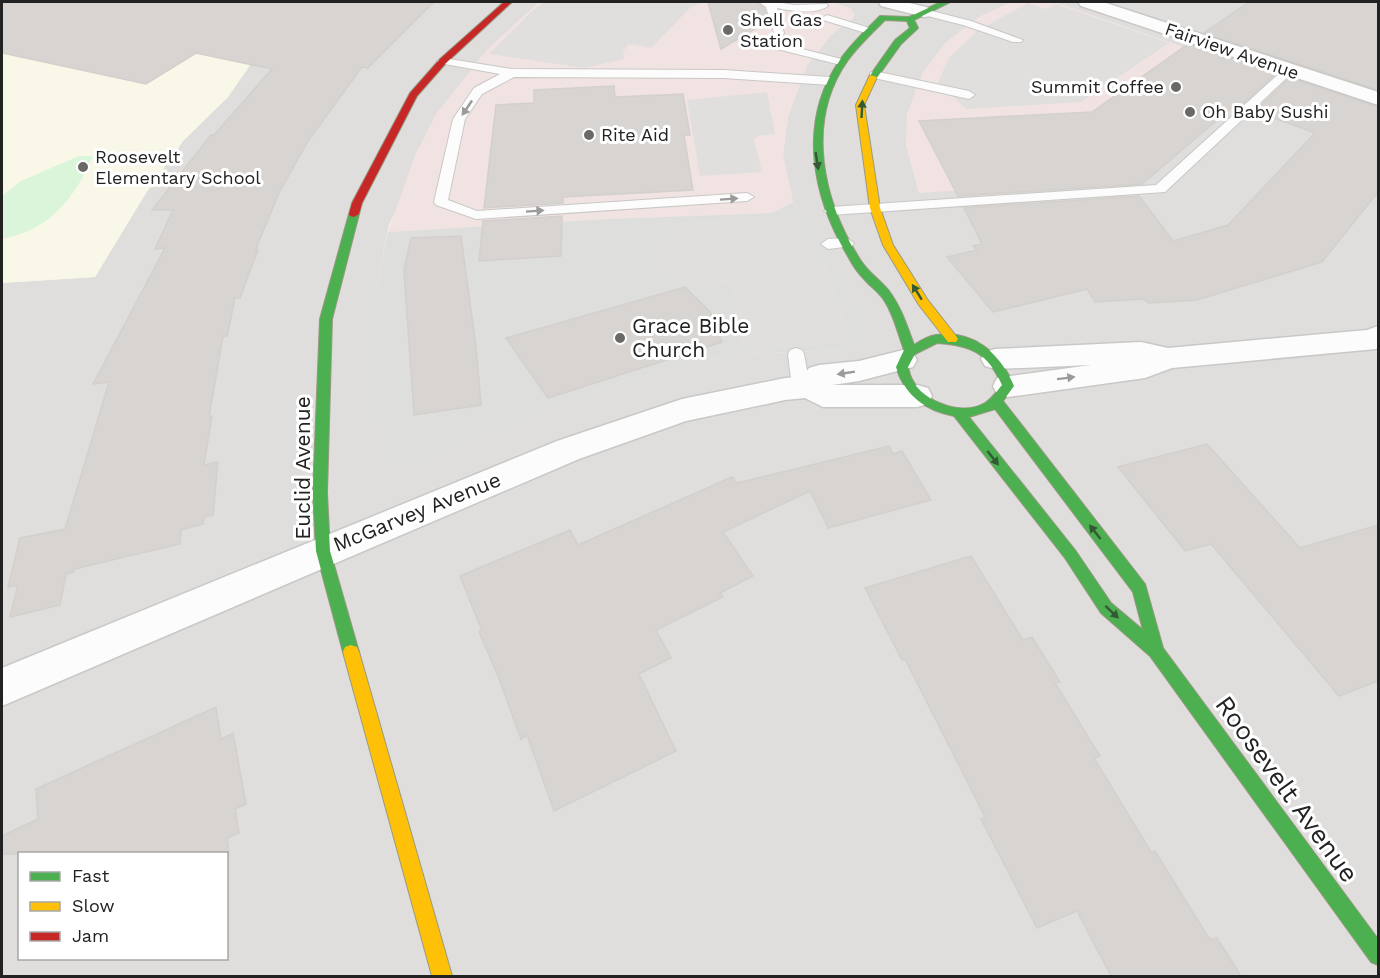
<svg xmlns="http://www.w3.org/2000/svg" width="1380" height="978" viewBox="0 0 1380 978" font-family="'Work Sans',sans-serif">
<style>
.residential{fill:#dfdedc;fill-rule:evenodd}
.commercial{fill:#f1e3e1}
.education{fill:#f8f7e8}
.religious{fill:#dededc}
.park{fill:#daf5da}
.parking{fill:#e0dfde}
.building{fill:#d7d4d2;stroke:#d3d0cc;stroke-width:1.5}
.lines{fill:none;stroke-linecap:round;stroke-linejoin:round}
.lane-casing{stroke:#c9c8c7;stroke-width:2}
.street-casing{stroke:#c9c8c7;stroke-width:3}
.fast-casing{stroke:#999a82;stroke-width:2}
.slow-casing{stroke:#999a82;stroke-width:2}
.jam-casing{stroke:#999a82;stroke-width:2}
.lane{fill:#fdfcfc;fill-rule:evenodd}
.street{fill:#fdfcfc;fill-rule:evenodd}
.fast{fill:#4caf50;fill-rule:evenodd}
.slow{fill:#ffc107;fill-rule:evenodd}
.jam{fill:#c62828;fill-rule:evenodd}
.oneway{fill:#9a9a9a}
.oneway2{fill:#335a34}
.poi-dot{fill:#6a6968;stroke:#fff;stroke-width:2}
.labels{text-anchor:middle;stroke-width:6;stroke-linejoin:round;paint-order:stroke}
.far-poi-label{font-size:18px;fill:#222;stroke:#fff;text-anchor:start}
.far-street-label{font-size:18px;fill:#222;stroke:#fff}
.poi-label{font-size:21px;fill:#222;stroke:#fff;text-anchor:start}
.street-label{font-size:21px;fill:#222;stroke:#fff}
.near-street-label{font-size:26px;fill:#222;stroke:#fff}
</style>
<rect width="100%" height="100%" fill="#f0eeeb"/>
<path class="residential" d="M338 2H539L480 58 389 224 376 290 404 467 614 384 698 362 744 354 844 350 868 331 807 215 793 202 783 155 788 117 807 65 832 34 853 18 851 9 833 2H1012L979 17 906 144 919 193 1265 76 1054 2H1378V976H2V283L95 277 146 193 183 141 228 97 255 58ZM20 854H226V958H20Z"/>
<g class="commercial">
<path d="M539 2H833L851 9 855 15 832 34 807 65 788 117 783 155 793 202 772 213 607 219 388 232 415 155 436 114 487 50Z"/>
<path d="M1012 2H1054L1266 76 1148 178 919 193 906 144 907 114 923 72 945 43 954 36 979 17Z"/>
</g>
<path class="education" d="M2 2H338L255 58 228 97 183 141 146 193 95 277 2 283Z"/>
<path class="religious" d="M793 202 807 215 864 319 868 331 863 342 844 350 744 354 698 362 614 384 404 467 388 466 382 461 371 381 376 290 388 232 607 219 772 213Z"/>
<path class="park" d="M79 156H93C73 200 51 229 2 239V196L21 181Z"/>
<g class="parking">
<path d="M545 2H702L691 7 651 48 629 44 623 52 624 59 584 68 489 54 533 10Z"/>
<path d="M1028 3 1046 9 1056 4 1169 43 1081 102 966 109 938 82 949 58 977 31Z"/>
<path d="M767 92 775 134 758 136 754 139 762 172 700 176 687 100Z"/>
<path d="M799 215 803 235 827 264 853 342 742 352 732 284 689 287 649 264 668 222Z"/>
</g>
<g class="building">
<path d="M2 2H434L368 68 362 67 308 141 279 193 255 251 258 250 240 298H235L227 336H223L209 417 212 416 204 465 218 462 213 515 204 517 203 524 181 530 180 544 74 569V572L66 574 60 605 10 617 18 585 8 587 20 538 65 529 109 382 93 384 165 248 155 249 173 210H152L211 135H214L272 69 196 53 146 84 2 53Z"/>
<path d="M708 2H757L764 8 768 21 721 49Z"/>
<path d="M1249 2H1378V90L1204 33Z"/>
<path d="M1188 44 1276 73 1241 105 1236 104 1142 184 958 196 919 121 1092 112Z"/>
<path d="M1290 78 1378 107V192L1322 262 1197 300 1149 303 1142 299 1095 302 1087 289 993 312 947 257 977 250 973 246 982 244 964 208 1139 196 1173 241 1228 225 1315 133 1255 111Z"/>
<path d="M614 86 615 97 683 94 690 135H684L693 190 563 197V203L484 208 496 105 534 103V90Z"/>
<path d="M562 216 561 256 479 261 483 221Z"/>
<path d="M461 236 476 347 481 405 414 415 404 270 411 238Z"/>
<path d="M685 287 710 312 722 342 548 398 506 338Z"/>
<path d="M1207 444 1300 548 1378 525V681L1339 696 1211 544 1185 551 1118 467Z"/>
<path d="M889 446 893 454 902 451 931 500 828 528 810 491 723 532 753 576 720 593 723 597 656 630 671 658 639 674 676 751 554 811 527 735 521 739 498 676 479 632 482 631 460 576 570 530 578 545 732 477 737 483Z"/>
<path d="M971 556 1023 640 1032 637 1060 682 1055 683 1100 756 1094 758 1151 852 1155 851 1210 940 1217 938 1241 976H1111L1077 911 1037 928 981 819 985 817 905 659 902 660 865 588Z"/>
<path d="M216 707 221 739 233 733 246 804 235 809 239 833 227 838 229 854H2V836L38 819 36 789Z"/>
</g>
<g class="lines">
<g class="lane-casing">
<g id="lane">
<path d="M759 2H776L794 5 827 4 828 6C816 15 792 11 777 8L784 33 779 43 845 60V64L841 65 769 47 767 45 774 33 766 7Z"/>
<path d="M924 9 971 21 1023 40 1021 42H1013L963 25 920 14V10Z"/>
<path d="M827 15 873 29 874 31 869 34 823 20 822 18Z"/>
<path d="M443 58 512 69 724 70 830 77 836 81 830 85 724 78 514 77 482 94 465 119 448 200 477 211 747 193 754 197 747 201 476 219 436 205 434 202 453 119 474 88 500 74 439 63 437 61Z"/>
<path d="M1288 67 1292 69V73L1165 192 831 215 824 211 831 207 1156 185 1284 69Z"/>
<path d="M874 71 969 91 975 95 969 99 870 77V73Z"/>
<path d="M847 238 854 243 852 246 828 249 821 244 828 239Z"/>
<path d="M796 348 802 350 804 354 810 387 807 392 801 393 795 392 792 387 788 354 790 350Z"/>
</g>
</g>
<g class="street-casing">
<g id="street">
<path d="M879 2H905L930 8 933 12 930 16 924 17 881 6Z"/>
<path d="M1078 2H1103L1378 92V105L1081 6Z"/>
<path d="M1378 326V348L1376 349 1172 368 1145 378 1008 397 997 394 993 386 997 378 1091 365 995 369 985 366 981 359 985 352 995 349 1141 342 1168 348 1367 330Z"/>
<path d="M903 350 913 353 917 360 913 367 859 381 832 385H917L928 388 932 396 928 404 917 407H823L805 398 785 400 686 421 579 459 2 706V668L557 441 682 399 785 378 802 377 809 368 819 365 859 361Z"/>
</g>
</g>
<g class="fast-casing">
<g id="fast">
<path d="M941 2H950L914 20 918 28 901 44 876 79 869 77 895 40 910 28 907 21 885 20C872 33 858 46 848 60 804 122 823 202 861 261 869 273 880 280 889 291 901 307 907 326 914 345 920 341 928 336 936 335 974 330 1000 353 1014 386L1003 401 1145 584 1163 648 1378 939V965L1371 962 1150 656 1101 613 1065 558 954 416C925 410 905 396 896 367L904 350C898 334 894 315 884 300 879 292 871 287 865 280 858 273 853 266 849 258 812 197 797 122 840 60 851 44 866 30 880 16L909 17ZM937 343C971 345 988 353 1002 385 997 391 992 399 985 403 963 416 925 403 913 381 910 377 909 371 908 367L915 354ZM995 409 1133 592 1143 630 1111 603 1075 550 969 417Z"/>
<path d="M354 211 359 214 332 319 327 493 330 551 359 652 357 657 351 659 345 657 343 652 316 551 313 493 320 319 349 214Z"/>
</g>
</g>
<g class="slow-casing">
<g id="slow">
<path d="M870 75 877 77 864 105 880 208 893 245 927 299 956 336 958 339 956 342H948L919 305 883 245 870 208 856 105Z"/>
<path d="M351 645 357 647 359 652 452 976H432L343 652 345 647Z"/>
</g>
</g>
<g class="jam-casing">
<path id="jam" d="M504 2H512L446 63 417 96 362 203 359 214 354 217 350 216 349 214 352 203 410 93 440 59Z"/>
</g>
<use href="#lane" class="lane"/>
<use href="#street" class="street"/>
<use href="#fast" class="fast"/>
<use href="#slow" class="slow"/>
<use href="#jam" class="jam"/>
</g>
<defs><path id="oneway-solid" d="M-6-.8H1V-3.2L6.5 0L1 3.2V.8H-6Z" transform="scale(1.5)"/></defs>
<g class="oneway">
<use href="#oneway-solid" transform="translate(467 108) rotate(124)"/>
<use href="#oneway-solid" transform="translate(729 199) rotate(-4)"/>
<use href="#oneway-solid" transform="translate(535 211) rotate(-4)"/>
<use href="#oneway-solid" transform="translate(846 373) rotate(171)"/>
<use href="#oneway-solid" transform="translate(1066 378) rotate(-7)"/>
</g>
<g class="oneway2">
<use href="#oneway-solid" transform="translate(862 109) rotate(-87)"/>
<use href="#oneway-solid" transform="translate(817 161) rotate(81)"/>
<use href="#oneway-solid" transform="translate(917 292) rotate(-122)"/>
<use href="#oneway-solid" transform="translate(993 458) rotate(52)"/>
<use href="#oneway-solid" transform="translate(1095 532) rotate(-128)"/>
<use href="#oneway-solid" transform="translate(1112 612) rotate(43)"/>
</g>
<g class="poi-dot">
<circle cx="728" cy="30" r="6"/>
<circle cx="1176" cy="87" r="6"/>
<circle cx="1190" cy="112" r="6"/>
<circle cx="589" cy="135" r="6"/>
<circle cx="83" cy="167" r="6"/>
<circle cx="620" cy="338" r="6"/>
</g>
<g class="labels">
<g class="far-poi-label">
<text x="740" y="26">Shell Gas<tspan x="740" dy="21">Station</tspan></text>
<text x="1164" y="93" text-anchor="end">Summit Coffee</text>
<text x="1202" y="118">Oh Baby Sushi</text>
<text x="601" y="141">Rite Aid</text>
<text x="95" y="163">Roosevelt<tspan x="95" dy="21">Elementary School</tspan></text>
</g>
<g class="far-street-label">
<text transform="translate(1232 51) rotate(19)" y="6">Fairview Avenue</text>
</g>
<g class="poi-label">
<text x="632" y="333">Grace Bible<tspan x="632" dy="24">Church</tspan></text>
</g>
<g class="street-label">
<text transform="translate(303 468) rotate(-90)" y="7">Euclid Avenue</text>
<text transform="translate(417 512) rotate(-22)" y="7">McGarvey Avenue</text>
</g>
<g class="near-street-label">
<text transform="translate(1287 789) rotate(54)" y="9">Roosevelt Avenue</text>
</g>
</g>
<rect width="1380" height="978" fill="none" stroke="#222222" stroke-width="6"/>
<rect x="18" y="852" width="210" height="108" fill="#ffffff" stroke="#a7a7a7" stroke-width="1.5"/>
<rect x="30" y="872" width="30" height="9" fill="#4caf50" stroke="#a7a7a7" stroke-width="1.5"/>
<text x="72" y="882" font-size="18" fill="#222222">Fast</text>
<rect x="30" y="902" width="30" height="9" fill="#ffc107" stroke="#a7a7a7" stroke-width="1.5"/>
<text x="72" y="912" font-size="18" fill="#222222">Slow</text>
<rect x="30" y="932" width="30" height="9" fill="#c62828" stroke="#a7a7a7" stroke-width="1.5"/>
<text x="72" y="942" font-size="18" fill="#222222">Jam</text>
</svg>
